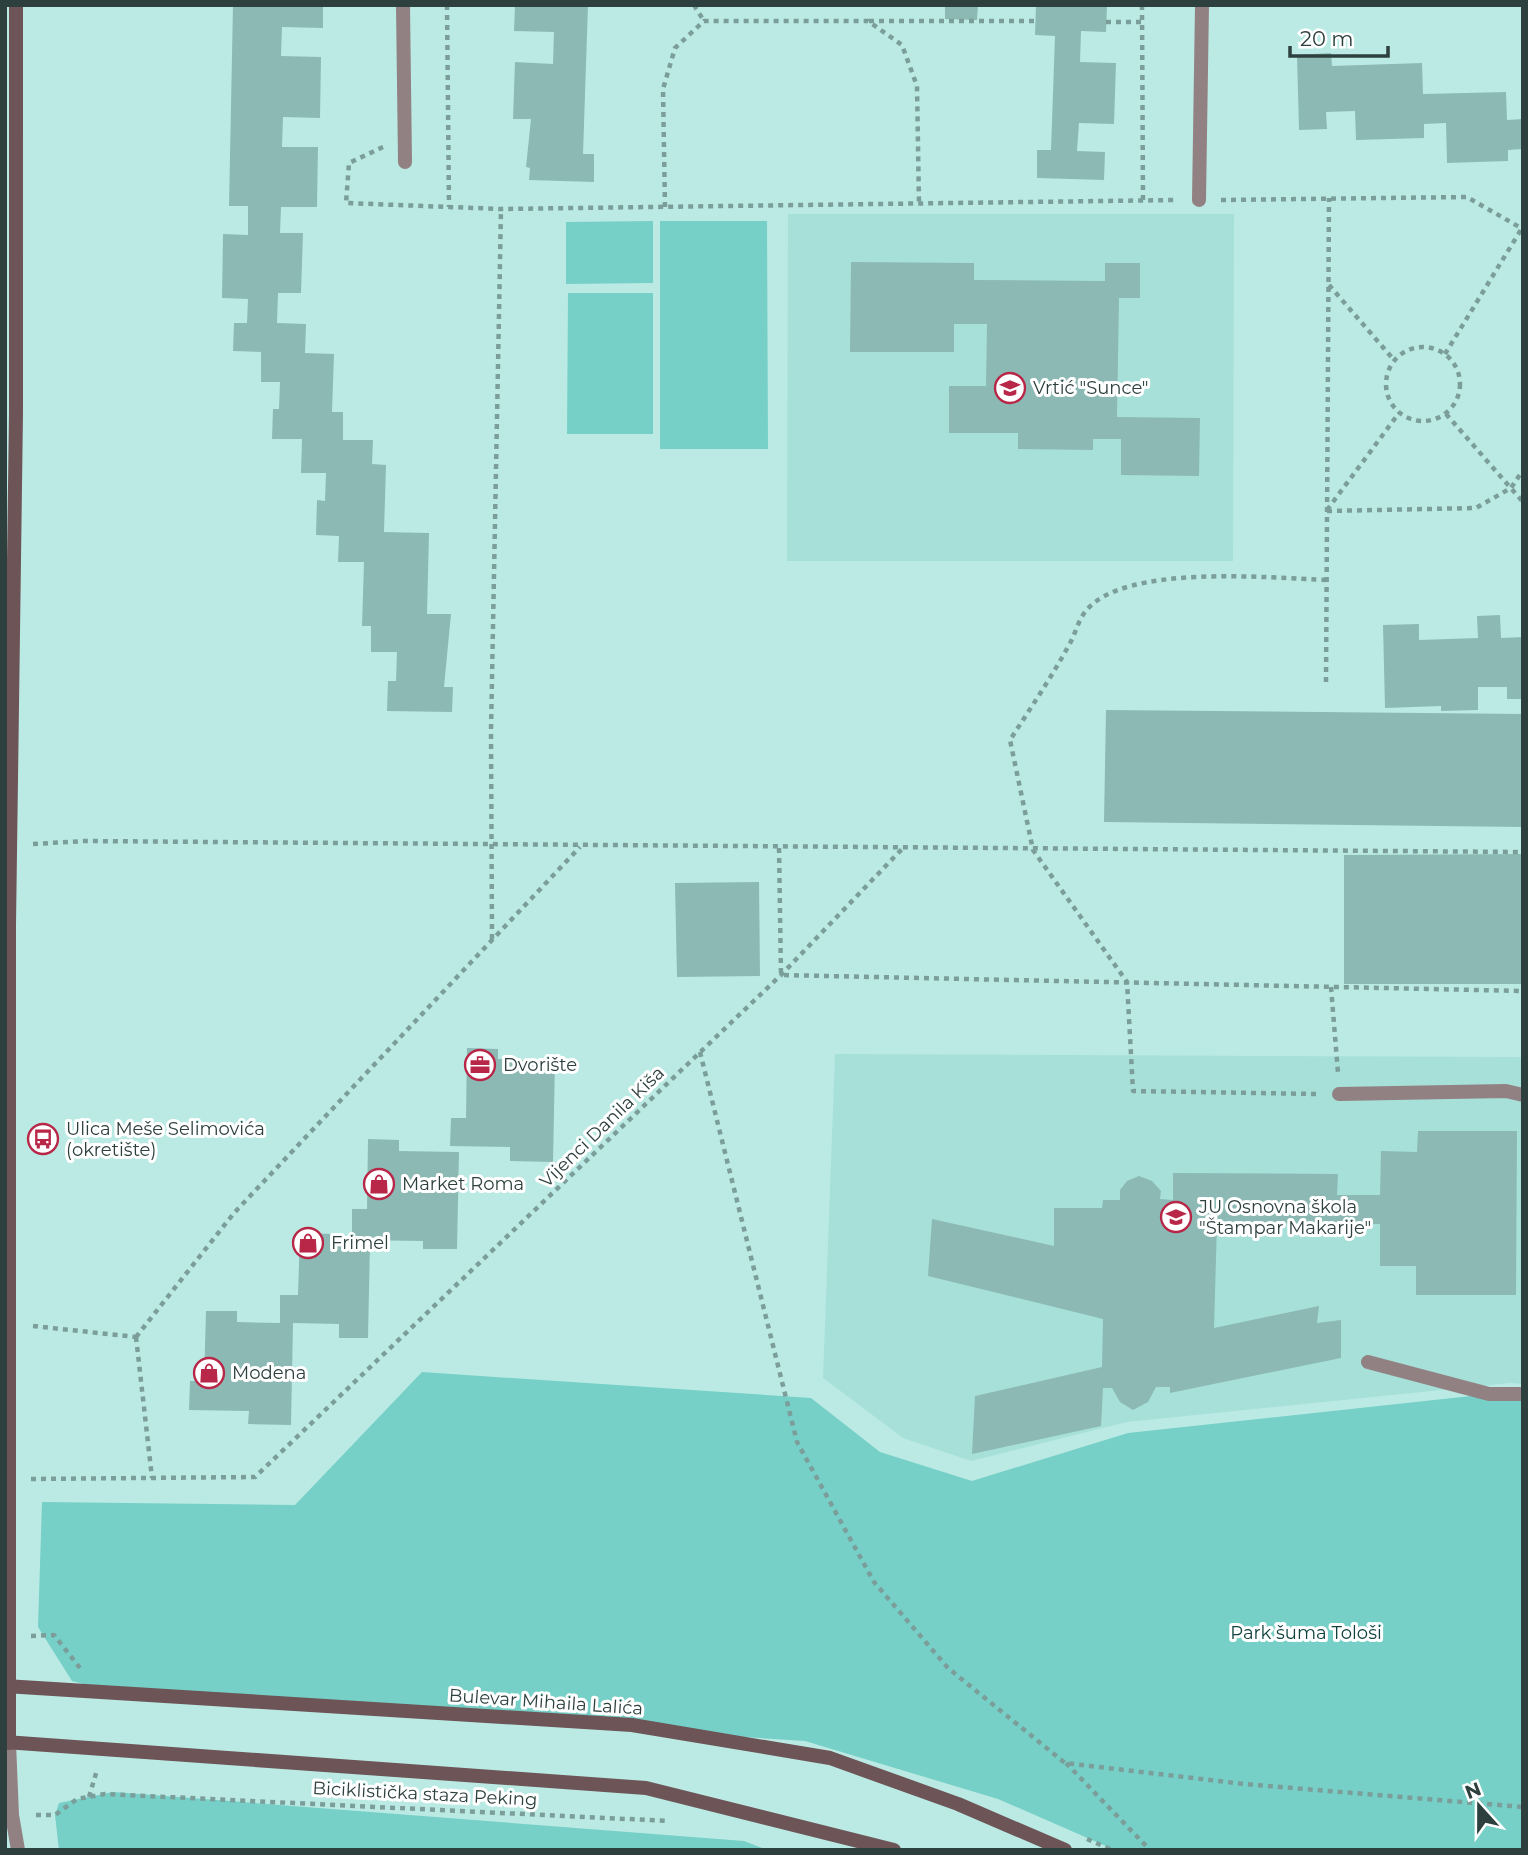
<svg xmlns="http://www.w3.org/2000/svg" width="1528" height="1855" viewBox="0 0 1528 1855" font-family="Montserrat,sans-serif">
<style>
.built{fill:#a7e0d9}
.green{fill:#76d0c7}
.building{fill:#8cb9b4}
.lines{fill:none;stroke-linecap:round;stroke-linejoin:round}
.path{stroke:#7b9e9a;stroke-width:4.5;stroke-dasharray:5 5;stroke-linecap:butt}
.lane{stroke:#928182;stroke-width:14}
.street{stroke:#928182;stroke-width:14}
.secondary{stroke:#6d5456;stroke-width:14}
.labels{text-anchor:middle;stroke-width:6;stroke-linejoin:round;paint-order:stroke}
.poi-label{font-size:18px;fill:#2d403e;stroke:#fff;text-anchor:start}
.street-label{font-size:18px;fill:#2d403e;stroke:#fff}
.park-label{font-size:18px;fill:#10433f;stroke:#fff}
</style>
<rect width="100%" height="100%" fill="#bbeae4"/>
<g class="built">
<path d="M788 214H1234L1233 561H787Z"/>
<path d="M835 1054 1523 1057V1384L1510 1383 1127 1422 971 1461 903 1438 823 1378Z"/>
</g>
<g class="green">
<path d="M653 221V283L566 284V222Z"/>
<path d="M660 221H767L768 449H660Z"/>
<path d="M568 293H653V434H567Z"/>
<path d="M422 1372 811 1398 880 1452 972 1481 1128 1433 1508 1392 1523 1395V1850H1115L998 1799 805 1741 139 1698 72 1681 38 1627 42 1502 295 1505Z"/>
<path d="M113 1792 744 1841 767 1850H59L55 1815 59 1803Z"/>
</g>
<g class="building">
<path d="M233 5H323V28L282 27 281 56 321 57 320 118 283 117 282 147H318L317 207H281L280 233H303L301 293H278L277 323 306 324 305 353 334 354 332 412H343V440H373L372 464 386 465 384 532 429 533 427 614H451L444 687H453L452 712 387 711 388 681H396L397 652H371V626H362L364 562H338L339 536 316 535 317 500 325 501 326 473H301L302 439H272L273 409H279L280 382H261V352L233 351 234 323H247L248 299 222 298 223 234 248 235V206H229Z"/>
<path d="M515 5H588L583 154H594V182L529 180 530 168 526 167 531 119H513L515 62 553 64 554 32 514 31Z"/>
<path d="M945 5H978L977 20 945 19Z"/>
<path d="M1036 5 1107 6 1106 32 1081 31 1080 62 1116 63 1114 124 1079 123 1077 151 1105 152 1104 180 1037 178V150H1051L1055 36 1035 35Z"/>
<path d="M1331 53 1332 66 1422 63 1423 94 1506 92 1507 120 1523 119V149L1508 150V161L1447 163 1446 123 1424 124V138L1356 140 1355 111 1326 112 1327 129 1299 130 1297 55Z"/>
<path d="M851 262 974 263V280L1105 281V263H1140V298H1119L1117 417 1200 418 1199 476 1121 475V439H1093V450L1018 449V433H949V386H986L987 324H954V352H850Z"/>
<path d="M1500 615 1501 638 1523 637V699H1507V687H1478V710L1441 711V706L1385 708 1383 625 1419 624V640L1478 638 1477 616Z"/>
<path d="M1106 710 1523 714V827L1104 822Z"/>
<path d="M1523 854V984H1344V855Z"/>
<path d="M759 882 760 976 677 977 675 883Z"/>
<path d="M467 1048 498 1049V1059L555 1061 553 1162 510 1161V1147L450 1146 451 1118H466Z"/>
<path d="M1418 1131H1517L1516 1295H1416V1266H1380V1224L1217 1223 1214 1328 1319 1306 1317 1323 1341 1320V1358L1170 1393V1387H1156L1148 1402 1133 1410 1120 1402 1112 1388H1103L1101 1426 972 1454 975 1396 1102 1367 1103 1319 928 1276 932 1219 1054 1246V1208H1102L1103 1200H1120V1190L1127 1181 1139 1176 1152 1181 1161 1191 1160 1199 1173 1200V1173L1338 1174 1337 1195H1380L1381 1151 1417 1152Z"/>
<path d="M368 1139 399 1140V1151L459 1152 457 1249H423V1241L352 1240V1209H367Z"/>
<path d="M300 1233 333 1234 332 1242 370 1243 368 1338H339V1324L293 1323 291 1425 248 1424 249 1411 189 1410 190 1381H204L206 1311H237V1322L280 1323V1295H298Z"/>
</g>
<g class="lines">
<g class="path">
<path d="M447 5 449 207"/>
<path d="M694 5 704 21"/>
<path d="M1142 5 1143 200"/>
<path d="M869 21H1035"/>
<path d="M1106 22H1142"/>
<path d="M383 147 349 163 346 203 501 209 1177 200"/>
<path d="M1221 200 1467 197 1521 228 1523 234"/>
<path d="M665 207 663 89 675 48 704 21H868L902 45 917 86 919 204"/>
<path d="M1329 285 1394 360"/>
<circle cx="1423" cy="384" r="37"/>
<path d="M1445 354 1522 228"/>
<path d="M1446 414 1523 502"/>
<path d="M1327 510 1399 413"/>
<path d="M1327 511 1476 508 1511 488 1523 470"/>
<path d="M1326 682 1329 198"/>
<path d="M33 844 85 841 1523 852"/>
<path d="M779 848 781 975 1523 991"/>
<path d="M492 939 491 731 501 209"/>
<path d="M1331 987 1338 1073"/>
<path d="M700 1052 797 1442 874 1582 948 1668 1065 1763 1244 1784 1523 1807"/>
<path d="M1316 1094 1133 1091 1127 982 1033 850 1010 740C1030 709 1051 678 1069 645 1075 635 1078 621 1085 612 1122 563 1270 578 1327 580"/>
<path d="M33 1326 136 1337"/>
<path d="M136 1337 234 1213 580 847"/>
<path d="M136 1337 152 1478"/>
<path d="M31 1479 255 1477 781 975 902 849"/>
<path d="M31 1636 54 1635 80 1668"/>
<path d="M1066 1763 1150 1850"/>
<path d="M89 1797 97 1770"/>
<path d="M36 1815H55L77 1799 105 1794 669 1821"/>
<path d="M1087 1839 1112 1850"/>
</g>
<g class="lane">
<path d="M1339 1094 1506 1091 1523 1095"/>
<path d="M1368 1362 1489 1394H1523"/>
</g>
<g class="street">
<path d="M403 5 405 162"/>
<path d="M1199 200 1202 5"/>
<path d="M9 1743 12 1815 18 1850"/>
</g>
<g class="secondary">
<path d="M5 1686 632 1725 830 1758 958 1804 1065 1850"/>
<path d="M5 1742 646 1788 894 1850"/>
<path d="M9 1743V925L16 413V5"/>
</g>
</g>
<defs>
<g id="school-ring" transform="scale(1.575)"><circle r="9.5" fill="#fff" stroke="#b82648" stroke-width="1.5"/><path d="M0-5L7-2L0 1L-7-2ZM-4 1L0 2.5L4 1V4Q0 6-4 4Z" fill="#b82648"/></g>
<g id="office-ring" transform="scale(1.575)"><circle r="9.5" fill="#fff" stroke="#b82648" stroke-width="1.5"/><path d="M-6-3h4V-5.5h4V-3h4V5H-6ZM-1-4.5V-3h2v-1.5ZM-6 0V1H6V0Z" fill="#b82648"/></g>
<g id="bus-ring" transform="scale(1.575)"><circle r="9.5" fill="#fff" stroke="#b82648" stroke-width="1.5"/><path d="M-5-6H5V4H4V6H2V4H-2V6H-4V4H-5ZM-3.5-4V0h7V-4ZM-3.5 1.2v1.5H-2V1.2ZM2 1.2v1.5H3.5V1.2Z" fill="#b82648"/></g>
<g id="shop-ring" transform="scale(1.575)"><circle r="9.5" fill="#fff" stroke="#b82648" stroke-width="1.5"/><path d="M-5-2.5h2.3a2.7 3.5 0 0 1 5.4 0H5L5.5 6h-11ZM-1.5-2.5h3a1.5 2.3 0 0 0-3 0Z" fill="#b82648"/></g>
</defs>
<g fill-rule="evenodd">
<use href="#school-ring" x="1010" y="388"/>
<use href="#office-ring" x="480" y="1065"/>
<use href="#bus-ring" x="43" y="1139"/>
<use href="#shop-ring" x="379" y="1184"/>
<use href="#school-ring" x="1176" y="1217"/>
<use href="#shop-ring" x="308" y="1243"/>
<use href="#shop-ring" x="209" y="1373"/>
</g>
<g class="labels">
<g class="poi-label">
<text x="1033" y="394">Vrtić "Sunce"</text>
<text x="503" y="1071">Dvorište</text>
<text x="66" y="1135">Ulica Meše Selimovića<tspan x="66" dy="21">(okretište)</tspan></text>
<text x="402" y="1190">Market Roma</text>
<text x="1199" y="1213">JU Osnovna škola<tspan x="1199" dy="21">"Štampar Makarije"</tspan></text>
<text x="331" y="1249">Frimel</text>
<text x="232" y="1379">Modena</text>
</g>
<g class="street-label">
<text transform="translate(602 1127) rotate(-44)" y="6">Vijenci Danila Kiša</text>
<text transform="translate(546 1702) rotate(4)" y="6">Bulevar Mihaila Lalića</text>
<text transform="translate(425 1794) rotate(3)" y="6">Biciklistička staza Peking</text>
</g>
<g class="park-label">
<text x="1306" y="1639">Park šuma Tološi</text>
</g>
</g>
<rect width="1528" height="1855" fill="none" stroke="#2d403e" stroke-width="14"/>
<g transform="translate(1479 1806) rotate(339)" stroke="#ffffff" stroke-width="5" paint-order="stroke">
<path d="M0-5L12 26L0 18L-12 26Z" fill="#2d403e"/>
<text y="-10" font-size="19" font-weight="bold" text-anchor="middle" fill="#2d403e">N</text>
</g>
<path d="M1290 46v10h98v-10" fill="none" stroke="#2d403e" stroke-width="3.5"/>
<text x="1300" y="46" font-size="21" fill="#2d403e" stroke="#ffffff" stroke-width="5" paint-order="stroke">20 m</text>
</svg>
